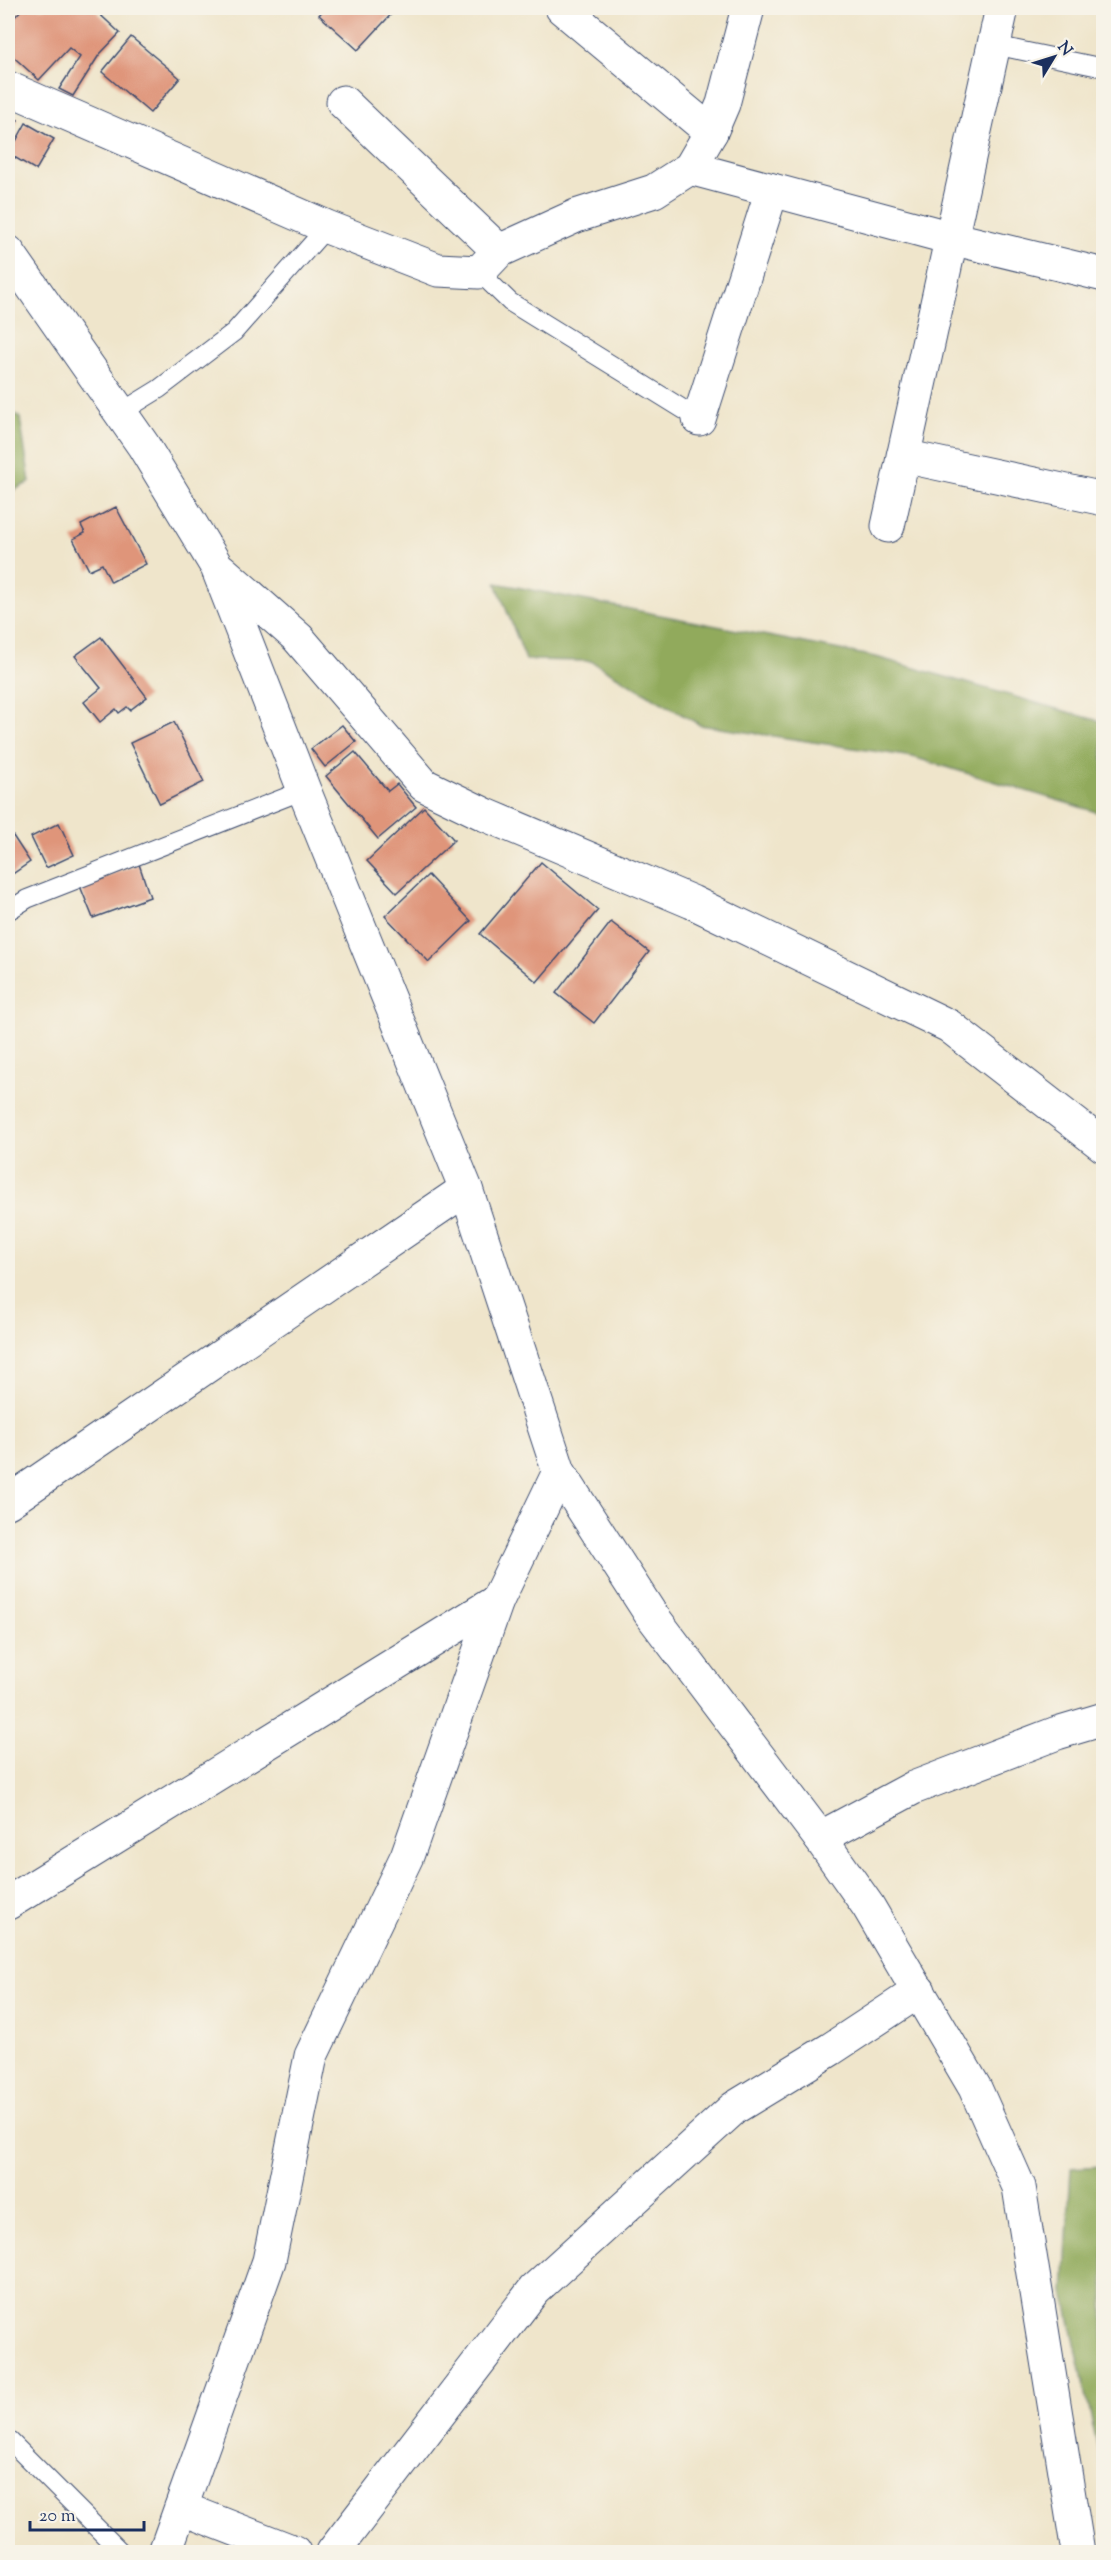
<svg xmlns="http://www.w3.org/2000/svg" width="1111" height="2560" viewBox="0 0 1111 2560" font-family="'Sorts Mill Goudy',serif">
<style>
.forest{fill:#91aa5b;stroke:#566c5c;stroke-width:1.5}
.building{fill:#df957a}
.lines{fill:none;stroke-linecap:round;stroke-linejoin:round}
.service-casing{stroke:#3b4a6e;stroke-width:20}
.minor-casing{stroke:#3b4a6e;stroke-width:35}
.tertiary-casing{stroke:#3b4a6e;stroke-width:35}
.service{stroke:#fff;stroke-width:18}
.minor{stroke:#fff;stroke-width:33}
.tertiary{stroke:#fff;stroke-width:33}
</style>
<rect width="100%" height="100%" fill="#f7f3e8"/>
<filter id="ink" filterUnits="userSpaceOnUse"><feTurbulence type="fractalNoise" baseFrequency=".0167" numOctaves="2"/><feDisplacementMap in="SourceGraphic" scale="12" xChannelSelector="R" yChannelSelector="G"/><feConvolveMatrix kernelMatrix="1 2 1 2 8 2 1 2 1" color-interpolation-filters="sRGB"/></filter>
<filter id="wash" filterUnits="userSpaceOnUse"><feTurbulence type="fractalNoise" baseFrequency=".008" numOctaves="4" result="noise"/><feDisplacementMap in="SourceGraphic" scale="24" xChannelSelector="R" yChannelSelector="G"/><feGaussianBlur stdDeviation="1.35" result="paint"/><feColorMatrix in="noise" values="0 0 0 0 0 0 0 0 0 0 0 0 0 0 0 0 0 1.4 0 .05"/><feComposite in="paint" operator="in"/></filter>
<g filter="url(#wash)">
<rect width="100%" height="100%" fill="#efe5cb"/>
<g class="forest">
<path d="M8 408 20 418 30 482 8 493Z"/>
<path d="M496 583 876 657 1103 722V814L913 757 700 725 591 661 526 660Z"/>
<path d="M1103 2166H1104L1103 2472 1064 2292 1071 2168Z"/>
</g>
<g id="blocks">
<g class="building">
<path d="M23 8H93L120 33 99 55 73 96 59 89 80 57 69 48 39 80 8 52V24Z"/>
<path d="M325 8H397L358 50 319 15Z"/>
<path d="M131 37 180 78 150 113 102 72Z"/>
<path d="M8 113 18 120 8 135Z"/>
<path d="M26 123 54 139 36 170 9 154Z"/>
<path d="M116 507 146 564 111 582 102 564 89 570 73 539 85 533 81 525Z"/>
<path d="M101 637 147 697 130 710 127 707 119 713 116 709 100 722 84 702 101 688 75 656Z"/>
<path d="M174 722 204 782 160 804 130 743Z"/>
<path d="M342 725 356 742 325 767 311 749Z"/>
<path d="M355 752 388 791 397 784 416 807 378 839 326 776Z"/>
<path d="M424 807 454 840 397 893 367 861Z"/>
<path d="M59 823 74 855 46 868 31 837Z"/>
<path d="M13 836 30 862 8 877V840Z"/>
<path d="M541 862 598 910 537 982 480 934Z"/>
<path d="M139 864 150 897 93 918 80 886Z"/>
<path d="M428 875 471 921 429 962 385 916Z"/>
<path d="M611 922 649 952 594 1023 556 993Z"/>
</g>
</g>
</g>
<g filter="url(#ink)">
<use href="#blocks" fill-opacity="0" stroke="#3b4a6e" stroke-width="1.5"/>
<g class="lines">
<g class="service-casing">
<g id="service">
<path d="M994 45 1104 68"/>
<path d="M479 272 510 302 699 419"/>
<path d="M120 413 159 389 234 332 327 227"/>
<path d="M8 911 27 899 304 790"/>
<path d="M8 2439 121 2552"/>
</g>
</g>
<g class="minor-casing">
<g id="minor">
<path d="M562 8 711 132"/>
<path d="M8 88 327 227 438 270 479 272 499 251 576 216 654 191 690 168 711 132 723 104 748 8"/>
<path d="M343 102 499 251"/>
<path d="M690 168 951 238 1104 275"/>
<path d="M699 419 772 190"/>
<path d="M903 456 1104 499"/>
<path d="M888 526 1002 8"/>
<path d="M8 1502 466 1189"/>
<path d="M8 1903 497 1601"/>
<path d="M181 2508 294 2552"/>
<path d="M333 2552 534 2290 734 2108 831 2049 919 1991"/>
</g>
</g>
<g class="tertiary-casing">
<g id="tertiary">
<path d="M8 252 143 445 217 567 304 790 466 1189 559 1472 650 1613 820 1838 868 1906 975 2088 1019 2187 1078 2552"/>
<path d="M221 570 298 638 424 785 486 815 692 902 949 1026 1104 1146"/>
<path d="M820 1838 913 1788 1057 1733 1104 1719"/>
<path d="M165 2552 269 2261 311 2056 407 1856 497 1601 559 1472"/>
</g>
</g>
<use href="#service" class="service"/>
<use href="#minor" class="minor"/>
<use href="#tertiary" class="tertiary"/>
</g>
</g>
<rect width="1111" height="2560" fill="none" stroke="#f7f3e8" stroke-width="30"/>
<g transform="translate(1054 57) rotate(52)" stroke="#f7f3e8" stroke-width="4.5" paint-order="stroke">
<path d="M0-4.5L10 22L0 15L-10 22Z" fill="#1b2f5e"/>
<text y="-9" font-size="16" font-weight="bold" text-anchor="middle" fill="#1b2f5e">N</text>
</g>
<path d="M30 2521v9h114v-9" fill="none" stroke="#1b2f5e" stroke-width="3"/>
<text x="39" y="2521" font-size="18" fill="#1b2f5e" stroke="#f7f3e8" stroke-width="4.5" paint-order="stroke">20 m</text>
</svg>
